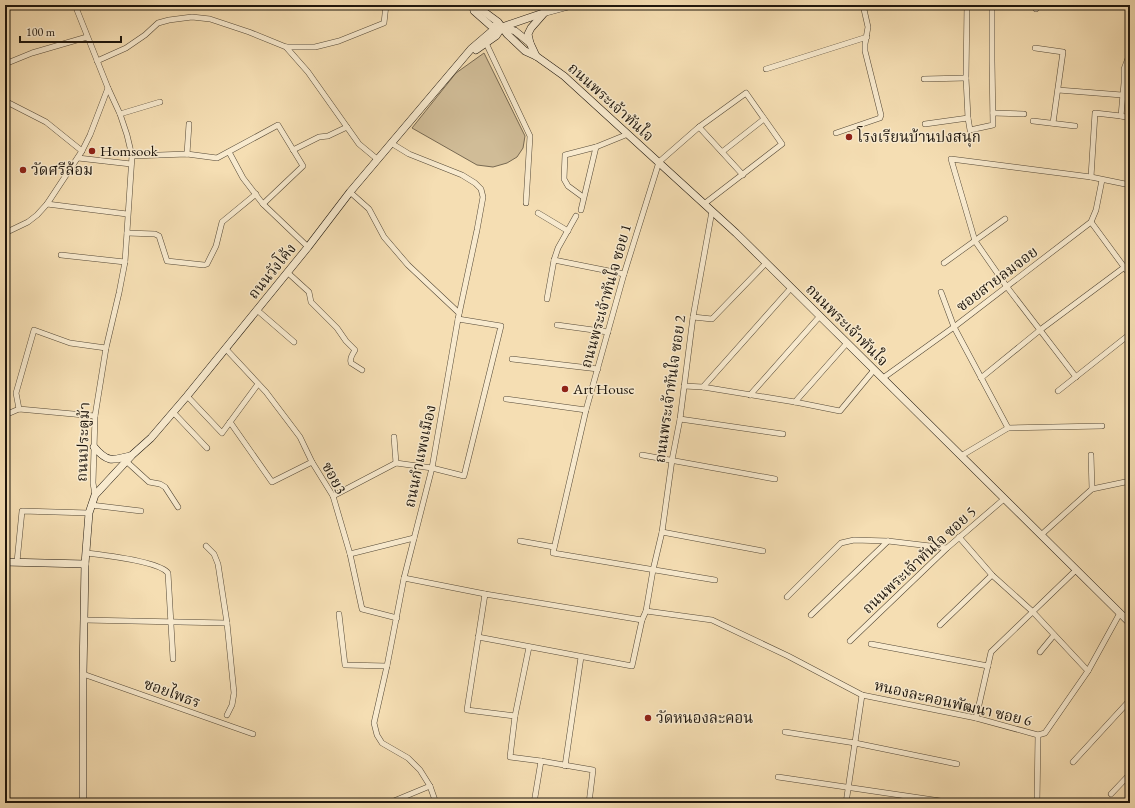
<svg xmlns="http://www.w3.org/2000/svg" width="1135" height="808" viewBox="0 0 1135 808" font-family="'EB Garamond','Noto Serif Thai',serif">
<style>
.green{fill:#d0bc97;stroke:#776952}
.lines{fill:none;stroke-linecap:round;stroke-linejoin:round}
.street-casing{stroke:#544836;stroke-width:6}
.secondary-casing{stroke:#1e160d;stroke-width:8}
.street{stroke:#f8eace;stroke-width:5}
.secondary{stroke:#f8eace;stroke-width:7}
.poi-dot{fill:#8f2418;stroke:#f8eace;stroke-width:1.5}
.labels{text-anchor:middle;stroke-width:3;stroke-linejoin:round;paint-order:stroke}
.street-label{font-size:15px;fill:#1e160d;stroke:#f8eace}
.poi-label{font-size:15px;fill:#1e160d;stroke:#f8eace;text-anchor:start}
</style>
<rect width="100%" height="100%" fill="#f5deb3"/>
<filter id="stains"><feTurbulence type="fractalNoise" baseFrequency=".005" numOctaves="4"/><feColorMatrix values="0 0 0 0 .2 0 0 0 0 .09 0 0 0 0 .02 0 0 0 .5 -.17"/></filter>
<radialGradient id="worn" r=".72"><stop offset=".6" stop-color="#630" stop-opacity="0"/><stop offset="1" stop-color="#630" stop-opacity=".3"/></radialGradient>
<path class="green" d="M484 53 525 136 523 148 517 157 507 163 493 167 477 165 412 128 456 73Z"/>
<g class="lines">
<g class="street-casing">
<g id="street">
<path d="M75 5 108 88 120 114 127 135 132 156 125 262 119 293 106 348 95 416 93 483 95 495"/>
<path d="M967 5 966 78 968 118 970 130 993 125 992 61V7L967 6"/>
<path d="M1036 9 1037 5"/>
<path d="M486 43 530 136 526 203"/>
<path d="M286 47 308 72 359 144 377 159"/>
<path d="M1035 48 1063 52 1053 123"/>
<path d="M97 61 126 48 145 35 158 23 169 20 192 17 210 19 249 32 286 47H315L339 41 384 23 386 5"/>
<path d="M5 64 32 53 87 37"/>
<path d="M766 69 867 37"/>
<path d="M924 79 966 78"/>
<path d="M1058 90 1122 95"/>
<path d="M5 101 46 122 82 151"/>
<path d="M993 113 1024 114"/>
<path d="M120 114 160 102"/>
<path d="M1121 116 1124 83V69L1130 53"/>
<path d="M1033 121 1075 126"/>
<path d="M925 124 968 118"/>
<path d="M699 127 743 175"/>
<path d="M836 133 880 118 881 115 865 51V44L868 27 863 5"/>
<path d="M391 143 409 154 462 175 475 183 481 189 483 197 477 230 458 319 432 468 404 578 387 666 374 723 377 735 382 743 408 758 420 770 430 786 436 803"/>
<path d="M293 150 319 137 328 136 347 127"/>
<path d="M229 152 243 178 263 204 308 247"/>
<path d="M722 152 764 119"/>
<path d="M187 154 189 124"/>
<path d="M132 156 187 154 217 158 278 125 303 166 263 204"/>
<path d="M78 158 131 164"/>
<path d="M1091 177 1095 113 1121 116 1130 118"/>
<path d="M350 192 369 209 384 237 408 265 459 313"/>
<path d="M583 197 568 186 564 179 565 155 596 147 628 134"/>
<path d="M47 204 127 214"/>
<path d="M704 204 782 144 746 93 699 127 659 162 624 274 586 410 553 553 715 580"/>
<path d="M581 210 596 147"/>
<path d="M538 213 568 231"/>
<path d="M1091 222 1130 275"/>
<path d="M5 233 28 222 37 215 47 204 82 151 90 135 108 88"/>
<path d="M127 233 155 234 159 236 167 261 204 265 207 264 216 246 222 222 256 194"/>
<path d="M61 255 125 262"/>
<path d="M554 260 624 274"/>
<path d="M944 263 1005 219"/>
<path d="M287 272 309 292 311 302 337 328 346 341 355 350C353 354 349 358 351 363L362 370"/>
<path d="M941 292 954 327 1008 428"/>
<path d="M547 299 554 260 558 248 576 216"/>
<path d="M257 310 294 342"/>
<path d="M693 317 712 319 766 263"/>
<path d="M557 325 608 332"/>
<path d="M225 348 266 392 300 437 312 462 333 496 350 554 362 609 397 618"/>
<path d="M512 359 598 369"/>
<path d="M1076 377 1007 287 975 241 951 159 1091 177 1130 185"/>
<path d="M883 378 954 327 1091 222 1096 210 1102 180"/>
<path d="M981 378 1040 330 1130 263"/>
<path d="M684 386 703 387 795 402 840 411 874 370"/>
<path d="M703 387 791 288"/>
<path d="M1058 391 1130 334"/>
<path d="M750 395 820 316"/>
<path d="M187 396 222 433 258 384"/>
<path d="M506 399 586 410"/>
<path d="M795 402 847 343"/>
<path d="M19 409 16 393 34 330 70 343 106 348"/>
<path d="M173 412 207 448"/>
<path d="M5 415 19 409 95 416"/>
<path d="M680 419 783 434"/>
<path d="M230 422 272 482 312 462"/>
<path d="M394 437 396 463"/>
<path d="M642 455 775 479"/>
<path d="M1091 455 1092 489"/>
<path d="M961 456 1008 428 1102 426"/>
<path d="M126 461 149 482 160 484 165 487 178 507"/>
<path d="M333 496 396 463 432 468 464 476 501 326 458 319"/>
<path d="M91 505 141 511"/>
<path d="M662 532 763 551"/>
<path d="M1041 535 1092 489 1130 481"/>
<path d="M959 537 992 575 1033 612 1088 671"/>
<path d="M520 541 554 547"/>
<path d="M206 546 214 554 218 564 227 623 234 693 232 705 227 715"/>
<path d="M86 553C103 555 159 561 168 573L173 659"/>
<path d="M350 554 414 538"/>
<path d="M17 562 22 511 89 513"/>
<path d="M404 578 485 594 642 620"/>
<path d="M485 594 467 710 515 716"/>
<path d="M787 597 841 543 854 540 888 541 947 548"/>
<path d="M646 611 712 620 788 656 862 695 976 718 1038 735"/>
<path d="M339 614 345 665 387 666"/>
<path d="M811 615 888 541"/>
<path d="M84 620 227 623"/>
<path d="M940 625 992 575"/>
<path d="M478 637 632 666 642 620 646 611 653 570 662 532 672 460 680 419 693 317 712 211"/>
<path d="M850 641 947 548 1004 499"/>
<path d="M871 644 988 666"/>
<path d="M529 647 515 716 510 757 541 761 593 770 589 803"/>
<path d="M1040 652 1054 635"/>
<path d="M83 674 253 734"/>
<path d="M976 718 991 652 1076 570"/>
<path d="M785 732 855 743 957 764"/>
<path d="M1073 762 1130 700"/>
<path d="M565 766 581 657"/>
<path d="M778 777 954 803"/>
<path d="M1111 794 1130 774"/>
<path d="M389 803 430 786"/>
<path d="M534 803 541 761"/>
<path d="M846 803 862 695"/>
<path d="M1037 803 1038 735 1045 733 1088 671 1120 613"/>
</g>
</g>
<g class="secondary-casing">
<g id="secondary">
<path d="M471 5 479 8 498 22 507 34 525 51 536 56 564 76 736 233 1130 623"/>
<path d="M473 6 474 11 491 26 502 27 515 31 530 43 536 56"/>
<path d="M530 43 528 34 531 28 545 12"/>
<path d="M476 50 496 36 502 27"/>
<path d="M94 447C107 462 111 461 130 456"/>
<path d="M5 562 85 564"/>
<path d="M83 803V674L85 564 89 513 95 495 132 455 151 438 187 396 308 247 350 192 471 49 492 31 502 27 546 12 572 5"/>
</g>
</g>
<use href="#street" class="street"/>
<use href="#secondary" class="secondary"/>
</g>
<g class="poi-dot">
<circle cx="849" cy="137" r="4"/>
<circle cx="92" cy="151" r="4"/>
<circle cx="23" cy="170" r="4"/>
<circle cx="565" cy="389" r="4"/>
<circle cx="648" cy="718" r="4"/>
</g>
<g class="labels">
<g class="street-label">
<text transform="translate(611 102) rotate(42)" y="5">ถนนพระเจ้าทันใจ</text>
<text transform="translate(272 271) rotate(-51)" y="5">ถนนวังโค้ง</text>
<text transform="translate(997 279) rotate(-37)" y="5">ซอยสายลมจอย</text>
<text transform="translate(606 296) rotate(-74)" y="5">ถนนพระเจ้าทันใจ ซอย 1</text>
<text transform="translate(847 325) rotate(45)" y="5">ถนนพระเจ้าทันใจ</text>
<text transform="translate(670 389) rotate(-82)" y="5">ถนนพระเจ้าทันใจ ซอย 2</text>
<text transform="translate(83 442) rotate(-88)" y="5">ถนนประตูม้า</text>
<text transform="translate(420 456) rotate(-78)" y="5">ถนนกำแพงเมือง</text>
<text transform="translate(334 478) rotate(61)" y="5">ซอย3</text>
<text transform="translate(919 560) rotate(-43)" y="5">ถนนพระเจ้าทันใจ ซอย 5</text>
<text transform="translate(172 693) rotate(20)" y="5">ซอยไพธร</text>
<text transform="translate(953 703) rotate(13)" y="5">หนองละคอนพัฒนา ซอย 6</text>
</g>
<g class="poi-label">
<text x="857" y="142">โรงเรียนบ้านปงสนุก</text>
<text x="100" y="156">Homsook</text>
<text x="31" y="175">วัดศรีล้อม</text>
<text x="573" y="394">Art House</text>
<text x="656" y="723">วัดหนองละคอน</text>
</g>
</g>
<rect width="1135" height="808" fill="none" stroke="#f5deb3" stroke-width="20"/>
<rect x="6" y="6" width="1123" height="796" fill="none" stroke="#1e160d" stroke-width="2"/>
<rect x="10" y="10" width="1115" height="788" fill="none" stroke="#1e160d"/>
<path d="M20 36v6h101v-6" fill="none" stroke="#1e160d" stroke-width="2"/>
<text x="26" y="36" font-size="12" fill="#1e160d" stroke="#f8eace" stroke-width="3" paint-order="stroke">100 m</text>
<rect width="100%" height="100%" filter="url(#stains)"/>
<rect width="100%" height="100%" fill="url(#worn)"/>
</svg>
